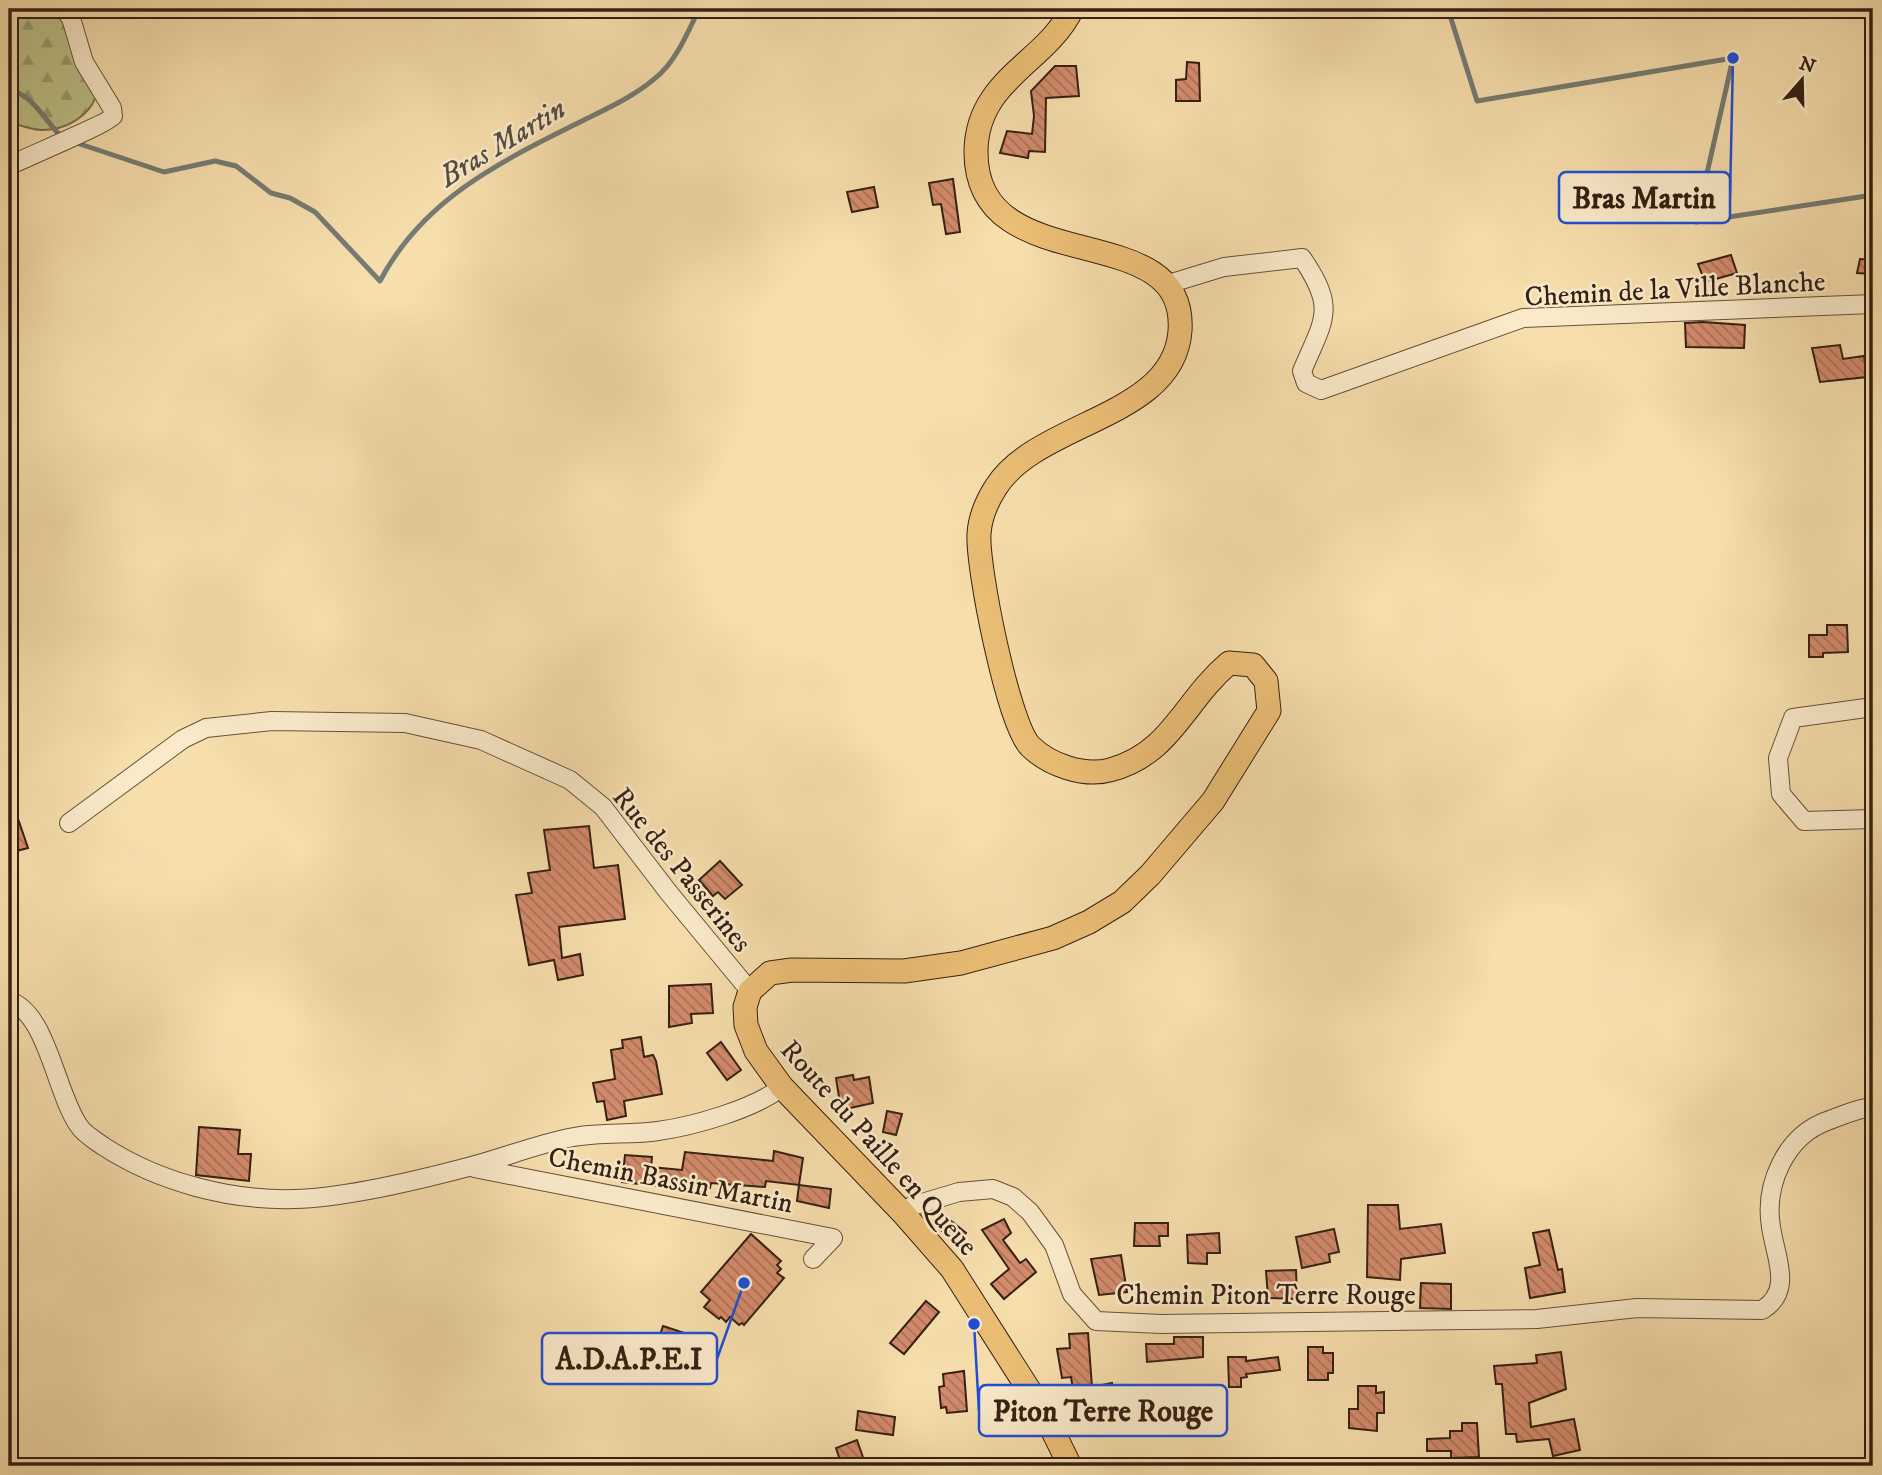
<svg xmlns="http://www.w3.org/2000/svg" width="1882" height="1475" viewBox="0 0 1882 1475" font-family="'IM FELL DW Pica',serif">
<style>
.forest{fill:url(#forest-firs);stroke:#79704e;stroke-width:2}
.lines{fill:none;stroke-linecap:round;stroke-linejoin:round}
.stream{stroke:#757c73;stroke-width:5}
.building{fill:url(#building-back-hatch);stroke:#352013;stroke-width:2}
.minor-casing{stroke:#66503a;stroke-width:20}
.major-casing{stroke:#352013;stroke-width:25}
.minor{stroke:#faeaca;stroke-width:18}
.major{stroke:#ecbf76;stroke-width:23}
.labels{text-anchor:middle;stroke-width:5;stroke-linejoin:round;paint-order:stroke}
.street-label{font-size:28px;fill:#352013;stroke:#faeaca}
.water-label{font-size:30px;font-style:italic;fill:#554e43;stroke:#faeaca}
.leader{fill:none;stroke:#1d4ed8;stroke-width:2.5}
.callout-dot{fill:#1d4ed8;stroke:#faeaca;stroke-width:2.5}
.callout{fill:#faeaca;stroke:#1d4ed8;stroke-width:2.5}
.callout-label{font-size:30px;text-anchor:middle;font-weight:bold;fill:#352013}
</style>
<defs>
<pattern id="forest-firs" width="22" height="20" patternUnits="userSpaceOnUse" patternTransform="scale(1.75)"><rect width="22" height="20" fill="#bdc189"/><path d="M5 1l3.5 6h-7zM16 11l3.5 6h-7z" fill="#9a9c6f"/></pattern>
<pattern id="building-back-hatch" width="6" height="6" patternUnits="userSpaceOnUse" patternTransform="scale(1.75)"><rect width="6" height="6" fill="#d38b6c"/><path d="M-1 5l2 2M0 0l6 6M5-1l2 2" fill="none" stroke="#ac7158"/></pattern>
</defs>
<rect width="100%" height="100%" fill="#f7dead"/>
<filter id="stains"><feTurbulence type="fractalNoise" baseFrequency=".00286" numOctaves="4"/><feColorMatrix values="0 0 0 0 .2 0 0 0 0 .09 0 0 0 0 .02 0 0 0 .5 -.17"/></filter>
<radialGradient id="worn" r=".72"><stop offset=".6" stop-color="#630" stop-opacity="0"/><stop offset="1" stop-color="#630" stop-opacity=".3"/></radialGradient>
<path class="forest" d="M60 9 96 96C89 117 65 130 42 130 32 130 19 125 9 122V10Z"/>
<g class="lines">
<g class="stream">
<path d="M1448 9 1477 101 1733 58 1696 222 1873 195"/>
<path d="M9 91C31 91 46 123 62 137"/>
<path d="M74 142 164 172 215 161 236 166 271 193 290 198 315 212 380 281C423 199 500 162 580 122 608 108 638 95 661 73 678 56 689 30 699 9"/>
</g>
</g>
<g class="building">
<path d="M1187 62 1199 63 1200 101H1176V80L1186 79Z"/>
<path d="M1055 66H1076L1079 96 1046 98 1045 152 1029 151 1028 158 1000 153 1007 131 1032 134 1034 116 1031 91Z"/>
<path d="M953 179 960 232 946 234 941 204 933 205 929 183Z"/>
<path d="M874 187 878 207 852 212 847 192Z"/>
<path d="M1731 255 1737 273 1705 282 1698 264Z"/>
<path d="M1860 259 1873 260 1872 274 1857 273Z"/>
<path d="M1703 322 1745 325 1744 348 1686 347 1685 323Z"/>
<path d="M1840 345 1843 359 1864 356 1867 377 1820 382 1812 348Z"/>
<path d="M1827 625H1847L1848 652 1823 653V657H1809V635H1827Z"/>
<path d="M11 798 28 848 9 853V799Z"/>
<path d="M589 826 594 868 618 865 625 919 559 927 562 958 580 954 583 975 558 980 554 960 529 965 516 895 532 893 528 873 550 870 544 830Z"/>
<path d="M720 861 742 885 725 899 718 892 713 896 699 880Z"/>
<path d="M711 984 713 1013 691 1014 692 1023 669 1027V986Z"/>
<path d="M641 1037 644 1057 653 1055 656 1061 662 1094 624 1101 626 1116 607 1120 604 1101 597 1102 593 1083 615 1079 611 1050 623 1048 622 1040Z"/>
<path d="M721 1042 741 1070 727 1080 707 1053Z"/>
<path d="M853 1075 854 1080 869 1077 873 1103 841 1110 836 1078Z"/>
<path d="M887 1111 902 1114 896 1135 883 1132Z"/>
<path d="M199 1127 240 1130 238 1154H251L249 1181 196 1175Z"/>
<path d="M774 1151 803 1158 799 1185 766 1181 765 1187 711 1183 710 1188 658 1182V1186L622 1182 625 1155 652 1157 651 1167 682 1170 685 1152 773 1161Z"/>
<path d="M799 1185 831 1189 829 1208 797 1201Z"/>
<path d="M1368 1205H1398L1400 1229 1441 1224 1445 1253 1401 1259 1400 1280 1367 1277Z"/>
<path d="M940 1212 966 1233 958 1244 932 1223Z"/>
<path d="M1004 1219 1011 1233 1003 1240 1020 1263 1026 1259 1036 1272 1004 1299 991 1284 1009 1269 982 1230Z"/>
<path d="M1135 1223H1168V1236H1159L1160 1246H1134Z"/>
<path d="M1334 1229 1339 1252 1329 1254 1330 1262 1302 1268 1296 1237Z"/>
<path d="M1549 1230 1558 1270 1562 1269 1565 1292 1530 1298 1525 1268 1540 1265 1533 1233Z"/>
<path d="M1219 1233 1220 1253H1207V1264L1188 1263 1187 1235Z"/>
<path d="M751 1234 781 1261 777 1265 781 1269 777 1273 784 1278 744 1325 742 1323 739 1325 730 1317 726 1322 721 1317 719 1319 704 1307 710 1300 701 1292Z"/>
<path d="M1121 1255 1127 1292 1099 1295 1091 1259Z"/>
<path d="M1296 1270 1297 1299 1268 1298 1266 1271Z"/>
<path d="M1421 1283 1451 1284V1309L1420 1308Z"/>
<path d="M926 1301 939 1312 904 1354 890 1343Z"/>
<path d="M663 1326 684 1333 694 1342 686 1369 652 1358Z"/>
<path d="M1088 1333 1092 1387 1112 1383 1116 1406 1109 1407 1111 1416 1085 1420 1083 1411 1077 1412 1071 1377 1062 1378 1057 1349 1070 1348 1069 1334Z"/>
<path d="M1174 1337H1203V1357L1147 1362 1146 1344H1174Z"/>
<path d="M1308 1347H1323V1353H1333V1373H1328V1380H1308Z"/>
<path d="M1561 1352 1566 1389 1529 1403 1531 1427 1574 1419 1580 1450 1553 1456 1549 1439 1517 1442 1516 1434H1506L1502 1384H1496L1494 1366 1537 1363 1536 1355Z"/>
<path d="M1228 1357H1246V1361L1278 1357 1280 1370 1246 1374 1247 1377 1241 1378V1387H1229Z"/>
<path d="M964 1371 967 1411 947 1413 946 1407 941 1408 939 1387 944 1386 943 1374Z"/>
<path d="M1358 1386H1376V1393L1384 1392V1413H1377V1431L1349 1428V1409H1358Z"/>
<path d="M858 1411 895 1417 893 1435 856 1430Z"/>
<path d="M1462 1423H1477L1479 1457 1451 1458V1451H1427V1439L1450 1438V1431H1462Z"/>
<path d="M857 1440 866 1466H842L836 1448Z"/>
</g>
<g class="lines">
<g class="minor-casing">
<g id="minor">
<path d="M9 166C24 158 109 123 113 116L112 108 84 62 71 18 64 9"/>
<path d="M1165 285 1224 267 1302 258C1337 309 1324 319 1302 371L1306 383 1321 390 1523 318 1873 304"/>
<path d="M1873 707 1793 718 1778 758 1781 794 1804 821 1873 819"/>
<path d="M69 823 183 739 206 728 272 721 405 723 481 740 570 780 603 807 669 893 750 991"/>
<path d="M9 1001C47 1012 56 1094 79 1126 84 1134 96 1141 103 1146 158 1182 230 1201 295 1199 344 1198 423 1179 472 1166 506 1157 540 1143 574 1137 601 1132 631 1135 658 1131 694 1126 754 1109 782 1087"/>
<path d="M474 1168 833 1238 813 1259"/>
<path d="M903 1213 912 1206 959 1192 993 1189 1013 1197 1030 1212 1054 1245 1072 1294 1096 1321 1161 1324 1537 1319 1637 1308 1762 1310C1794 1291 1775 1256 1771 1227 1764 1184 1786 1136 1827 1121 1842 1116 1857 1108 1873 1107"/>
</g>
</g>
<g class="major-casing">
<path id="major" d="M1070 1466 1045 1415 952 1269 903 1213 782 1087 756 1051 746 1025 745 1007 750 991 770 973 792 970 904 971 961 963 1053 938 1089 922 1122 902 1150 875 1213 801 1269 711 1266 681 1253 665 1229 663C1184 701 1171 754 1110 770 1084 777 1049 765 1030 746 1008 723 977 567 979 534 980 517 987 501 996 487 1038 421 1174 418 1180 331 1188 213 975 285 976 151 977 79 1046 63 1072 9"/>
</g>
<use href="#minor" class="minor"/>
<use href="#major" class="major"/>
</g>
<g class="labels">
<g class="street-label">
<text transform="translate(1675 288) rotate(-3)" y="10">Chemin de la Ville Blanche</text>
<text transform="translate(683 869) rotate(51)" y="10">Rue des Passerines</text>
<text transform="translate(880 1147) rotate(48)" y="10">Route du Paille en Queue</text>
<text transform="translate(671 1179) rotate(11)" y="10">Chemin Bassin Martin</text>
<text x="1266" y="1304">Chemin Piton Terre Rouge</text>
</g>
<g class="water-label">
<text transform="translate(502 142) rotate(-31)" y="10">Bras Martin</text>
</g>
</g>
<path class="leader" d="M1733 58L1730 198M744 1283L717 1359M974 1324L979 1411"/>
<g class="callout-dot">
<circle cx="1733" cy="58" r="7"/>
<circle cx="744" cy="1283" r="7"/>
<circle cx="974" cy="1324" r="7"/>
</g>
<g class="callout">
<rect x="1559" y="172" width="171" height="51" rx="7"/>
<rect x="542" y="1333" width="175" height="51" rx="7"/>
<rect x="979" y="1385" width="248" height="51" rx="7"/>
</g>
<g class="callout-label">
<text x="1644" y="208">Bras Martin</text>
<text x="629" y="1369">A.D.A.P.E.I</text>
<text x="1103" y="1421">Piton Terre Rouge</text>
</g>
<rect width="1882" height="1475" fill="none" stroke="#f7dead" stroke-width="35"/>
<rect x="10" y="10" width="1861" height="1454" fill="none" stroke="#352013" stroke-width="3.5"/>
<rect x="18" y="18" width="1847" height="1440" fill="none" stroke="#352013" stroke-width="2"/>
<g transform="translate(1802 80) rotate(20)" stroke="#faeaca" stroke-width="5" paint-order="stroke">
<path d="M0-5L12 26L0 18L-12 26Z" fill="#352013"/>
<text y="-10" font-size="19" font-weight="bold" text-anchor="middle" fill="#352013">N</text>
</g>
<rect width="100%" height="100%" filter="url(#stains)"/>
<rect width="100%" height="100%" fill="url(#worn)"/>
</svg>
